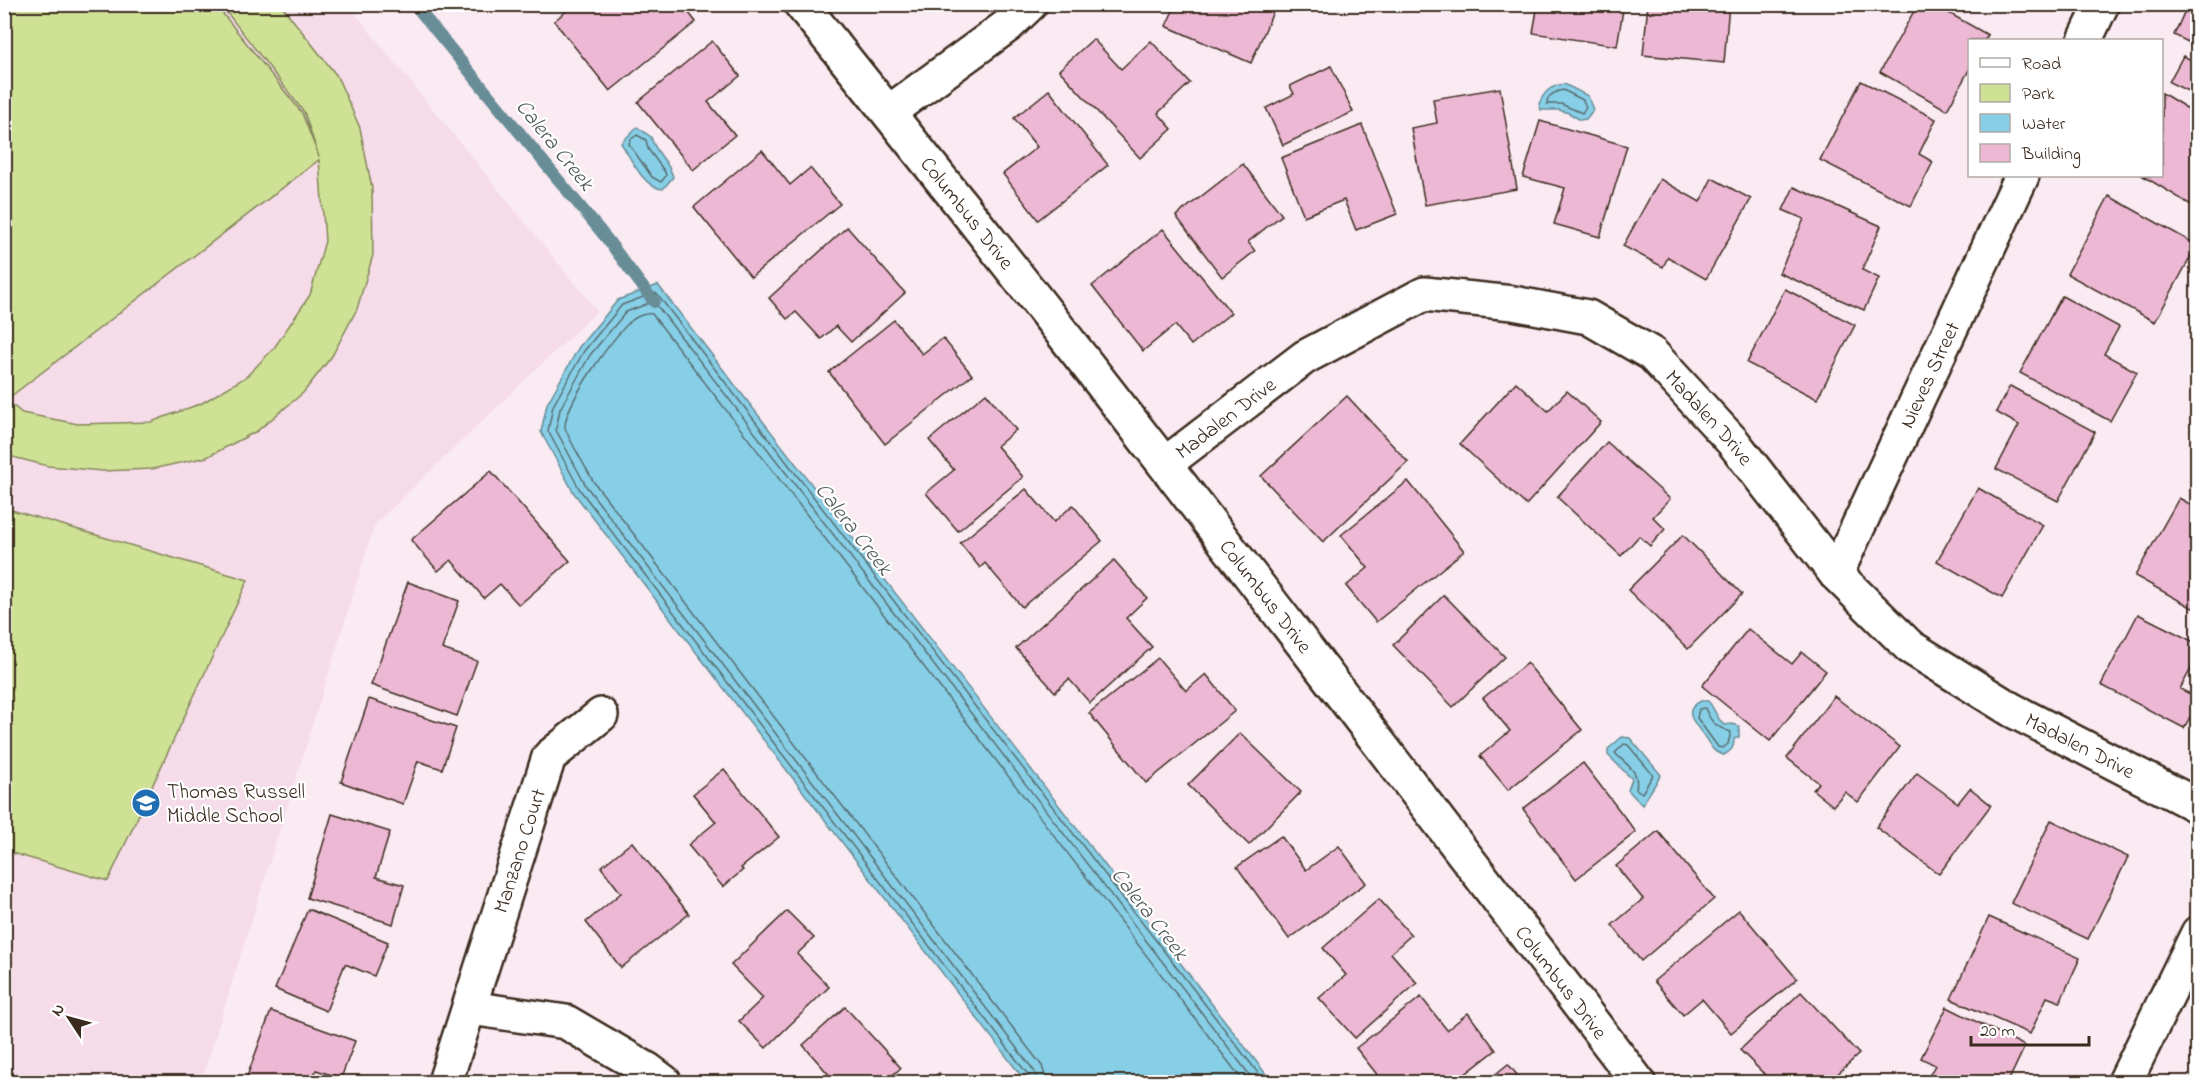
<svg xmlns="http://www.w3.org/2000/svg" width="2202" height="1087" viewBox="0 0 2202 1087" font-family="'Indie Flower',sans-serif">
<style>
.built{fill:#f6dbe9}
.green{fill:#cee195;stroke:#84865a;stroke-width:1.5;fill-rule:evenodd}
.water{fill:#86cfe7;stroke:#688d97;stroke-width:1.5}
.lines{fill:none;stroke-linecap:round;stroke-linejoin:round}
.shore{stroke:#596c6e;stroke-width:1.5}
.stream{stroke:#688d97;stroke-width:12}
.building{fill:#edb8d4;stroke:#3b2a1e;stroke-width:1.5}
.minor-casing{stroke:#3b2a1e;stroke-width:38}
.minor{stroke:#fff;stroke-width:33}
.labels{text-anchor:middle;stroke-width:4.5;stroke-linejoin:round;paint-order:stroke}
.street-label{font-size:21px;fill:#3b2a1e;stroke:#fff}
.poi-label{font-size:21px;fill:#3b2a1e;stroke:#fff;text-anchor:start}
.water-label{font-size:22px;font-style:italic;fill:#525c5a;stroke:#fff}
</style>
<rect width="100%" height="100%" fill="#faeaf2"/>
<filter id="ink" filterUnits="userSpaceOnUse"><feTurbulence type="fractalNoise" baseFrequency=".0167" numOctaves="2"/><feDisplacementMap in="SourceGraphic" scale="12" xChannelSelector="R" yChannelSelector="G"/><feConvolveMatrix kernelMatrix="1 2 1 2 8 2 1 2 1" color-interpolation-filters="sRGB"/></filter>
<g filter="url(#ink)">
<path class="built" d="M5 5H348L597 311 375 524 201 1082H5Z"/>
<g class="green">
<path d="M4 5H216L302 113 319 157 304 112 221 5H281L337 76 360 128 372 188 373 255 357 309 332 356 303 393 257 431 207 457 152 469 102 471 48 466 5 455ZM319 160 325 241 310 295 274 348 246 377 202 403 151 422 78 424 22 413 6 400Z"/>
<path d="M5 508 248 580 108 881 5 851Z"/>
</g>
<g class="water">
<path d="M1564 84 1588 96 1593 110 1586 119 1580 120 1569 113 1559 110H1541L1539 104C1544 92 1550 86 1564 84Z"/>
<path d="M637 127 651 137C655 153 669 161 673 177L663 189C643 188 631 158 621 143Z"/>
<path d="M658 285 1272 1082H1026L574 493 541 432 547 404 579 347 618 300Z"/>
<path d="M1701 701H1708C1714 707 1715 716 1724 725L1733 724 1739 726V737L1734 739C1734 748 1731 751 1724 755 1712 753 1710 744 1704 736 1696 724 1680 711 1701 701Z"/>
<path d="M1622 737 1630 738 1661 775 1642 805 1628 790 1632 779 1608 755V749Z"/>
</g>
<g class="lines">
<g class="shore">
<path d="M1563 90 1583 100 1586 107 1582 113 1561 104H1547C1546 96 1556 91 1563 90Z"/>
<path d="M637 135 646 140 648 149 665 172 666 176 661 182 652 177 629 144 630 140Z"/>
<path d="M1705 708C1711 723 1716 727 1731 732L1728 744 1723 748 1718 747 1697 718 1699 709Z"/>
<path d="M1624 744 1628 745 1653 775 1642 793 1636 789C1640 770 1627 766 1615 753Z"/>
<path d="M1030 1082 1029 1076 580 490 548 431 553 406 584 351 622 305 654 293 657 294 1265 1082"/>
<path d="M1038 1082 1035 1072 586 486 556 430 560 409 590 355 626 312 652 302 655 303 1255 1082"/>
<path d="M1047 1082 1042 1066 593 481C588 471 566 435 565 427 565 403 613 337 631 321 636 316 646 313 652 314L1244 1082"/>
</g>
<path class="stream" d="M414 4 607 239 654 302"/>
</g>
<g class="building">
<path d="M575 4H682L696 22 610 91 554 21Z"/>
<path d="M1176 4H1273L1276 5 1251 63 1166 26Z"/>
<path d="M1538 4H1624L1617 46 1533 33Z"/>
<path d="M1648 4H1729L1724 63 1643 55Z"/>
<path d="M1918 4H1933L1988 35 1985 40H1970V68L1947 110 1880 72Z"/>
<path d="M2188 4H2198V47L2174 35Z"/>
<path d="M1093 39 1121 69 1151 41 1190 83 1158 113 1172 129 1140 158 1059 70Z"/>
<path d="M712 41 740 76 708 102 735 135 693 170 638 102Z"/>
<path d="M2183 56 2198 63V96L2169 82Z"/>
<path d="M1331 66 1353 112 1283 145 1266 108 1294 94 1290 86Z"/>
<path d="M1861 81 1936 119 1919 154 1933 162 1911 206 1820 160Z"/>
<path d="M1500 88 1517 189 1425 205 1411 128 1437 123 1433 99Z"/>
<path d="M1049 90 1108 165 1038 220 1003 174 1037 147 1014 118Z"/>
<path d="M2162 93 2198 115V194L2191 205 2143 176H2162Z"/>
<path d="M1540 121 1627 146 1600 237 1554 224 1565 188 1523 177Z"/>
<path d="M1362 125 1397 214 1356 230 1344 200 1304 216 1281 158Z"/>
<path d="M762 150 790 185 810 168 840 204 751 277 694 207Z"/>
<path d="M1243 164 1282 215 1248 242 1255 251 1222 277 1176 216Z"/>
<path d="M1712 178 1751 199 1706 279 1668 257 1663 267 1623 246 1660 179 1700 202Z"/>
<path d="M1794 187 1881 226 1862 270 1879 278 1864 310 1779 273 1804 219 1783 210Z"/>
<path d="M2109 196 2197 245 2155 322 2067 274Z"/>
<path d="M847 227 905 293 851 342 836 326 821 339 796 312 787 319 769 298Z"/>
<path d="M1163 229 1231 313 1191 345 1175 325 1143 351 1092 286Z"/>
<path d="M1785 289 1855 325 1817 399 1747 363Z"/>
<path d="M2062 296 2119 327 2104 354 2137 372 2110 421 2020 373Z"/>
<path d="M894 320 922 354 943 338 972 375 885 444 829 372Z"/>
<path d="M1516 382 1548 411 1567 391 1601 422 1526 505 1460 444Z"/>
<path d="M2010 386 2095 432 2058 501 1996 469 2019 425 1996 412Z"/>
<path d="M986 393 1016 430 997 446 1023 477 958 531 926 493 954 470 929 440Z"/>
<path d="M1347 396 1408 462 1323 542 1261 476Z"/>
<path d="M1607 442 1670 499 1653 517 1665 529 1650 546 1639 536 1621 556 1557 497Z"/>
<path d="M491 471 570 561 519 605 500 584 484 598 451 560 438 571 411 540Z"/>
<path d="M1408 481 1464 551 1376 622 1346 586 1368 568 1341 535Z"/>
<path d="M1978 488 2043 525 2002 598 1937 561Z"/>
<path d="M1026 489 1054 522 1073 505 1102 541 1022 607 985 563 980 568 960 543Z"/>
<path d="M2179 498 2198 509V611L2135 576Z"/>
<path d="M1683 535 1742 594 1688 649 1628 590Z"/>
<path d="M1114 560 1147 598 1126 618 1152 647 1090 703 1069 679 1055 692 1016 648Z"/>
<path d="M408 582 459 601 442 649 477 661 457 716 371 685Z"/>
<path d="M1444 595 1505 657 1453 707 1393 645Z"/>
<path d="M2138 614 2198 644V656L2180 689 2198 698V702L2184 728 2101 685Z"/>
<path d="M1748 629 1792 664 1802 652 1826 671 1770 741 1702 686Z"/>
<path d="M1158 658 1186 691 1206 674 1235 711 1146 783 1089 713Z"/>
<path d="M1527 663 1582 730 1508 790 1480 756 1510 731 1483 698Z"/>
<path d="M1834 696 1900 747 1858 802 1845 792 1833 806 1813 790 1819 783 1787 758Z"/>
<path d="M369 699 456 728 442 769 418 761 403 804 341 782Z"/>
<path d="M1240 733 1301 792 1249 845 1188 785Z"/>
<path d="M1583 763 1636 832 1576 879 1523 809Z"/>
<path d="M724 769 779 837 741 868 743 870 723 887 688 845 716 822 693 794Z"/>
<path d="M1917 773 1958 803 1970 788 1991 805 1939 874 1876 827Z"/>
<path d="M332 814 390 832 376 877 404 885 393 924 307 898Z"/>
<path d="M2051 820 2128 857 2088 939 2011 903Z"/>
<path d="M1658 831 1714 899 1641 961 1612 925 1643 899 1616 866Z"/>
<path d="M1281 836 1306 870 1339 846 1366 883 1289 939 1237 867Z"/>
<path d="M632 842 689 914 621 968 586 922 621 893 601 867Z"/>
<path d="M1379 899 1411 935 1391 953 1417 983 1355 1038 1319 998 1346 975 1323 948Z"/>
<path d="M308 909 388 942 374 976 345 964 326 1011 275 989Z"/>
<path d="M1739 910 1797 979 1731 1033 1702 999 1683 1015 1654 981Z"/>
<path d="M787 911 814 938 797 954 829 987 766 1048 739 1021 763 998 731 965Z"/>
<path d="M1989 917 2080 958 2060 1002 2047 997 2030 1034 1951 999Z"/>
<path d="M1801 992 1859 1054 1829 1082H1767L1770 1080 1740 1050Z"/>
<path d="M1421 997 1447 1030 1468 1013 1496 1050 1455 1082H1383L1356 1048Z"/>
<path d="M845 1007 901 1068 884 1082H825L831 1077 803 1045Z"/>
<path d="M1947 1007 2025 1046 2008 1082H1926L1935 1065 1921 1058Z"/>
<path d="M271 1011 355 1041 341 1078 316 1070 311 1082H245Z"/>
<path d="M1508 1064 1523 1082H1486Z"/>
<path d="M939 1073 947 1082H926Z"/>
</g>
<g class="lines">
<g class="minor-casing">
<g id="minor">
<path id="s1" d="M801 4C1087 358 1362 721 1638 1082"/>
<path d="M2085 40 2102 4"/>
<path d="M889 112 1007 26 1030 4"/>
<path id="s2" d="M1165 464 1305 357 1424 294 1513 303 1588 317 1652 354 1733 442 1836 574 1910 647 2012 710 2198 806"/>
<path id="s3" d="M1836 574 2022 176"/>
<path d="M470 1008 566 1022 648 1070 664 1082"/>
<path id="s4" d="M445 1082 549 757 601 715"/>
<path d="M2125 1082 2198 933"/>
</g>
</g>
<use href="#minor" class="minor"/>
</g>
</g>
<defs>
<g id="school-disc" transform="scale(1.5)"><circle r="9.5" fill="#1f6fb2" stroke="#fff"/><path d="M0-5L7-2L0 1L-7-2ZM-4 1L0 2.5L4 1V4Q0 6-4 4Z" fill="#fff"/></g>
</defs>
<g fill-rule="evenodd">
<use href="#school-disc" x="146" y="803"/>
</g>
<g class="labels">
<g class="street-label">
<text dy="7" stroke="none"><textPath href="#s1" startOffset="267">Columbus Drive</textPath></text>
<text dy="7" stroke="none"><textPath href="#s3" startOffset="220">Nieves Street</textPath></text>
<text dy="7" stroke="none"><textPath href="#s2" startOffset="76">Madalen Drive</textPath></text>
<text dy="7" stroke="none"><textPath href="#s2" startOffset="636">Madalen Drive</textPath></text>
<text dy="7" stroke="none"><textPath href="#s1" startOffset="753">Columbus Drive</textPath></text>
<text dy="7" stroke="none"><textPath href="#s2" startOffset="1138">Madalen Drive</textPath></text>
<text dy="7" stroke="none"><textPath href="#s4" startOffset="243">Manzano Court</textPath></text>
<text dy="7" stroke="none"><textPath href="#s1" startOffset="1239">Columbus Drive</textPath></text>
</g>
<g class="poi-label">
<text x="167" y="798">Thomas Russell<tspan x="167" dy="24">Middle School</tspan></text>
</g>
<g class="water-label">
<text transform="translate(556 144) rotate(51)" y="8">Calera Creek</text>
<text transform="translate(855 528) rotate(52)" y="8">Calera Creek</text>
<text transform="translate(1151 913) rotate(52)" y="8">Calera Creek</text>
</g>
</g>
<rect width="2202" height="1087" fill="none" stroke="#fff" stroke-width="24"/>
<rect x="12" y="12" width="2178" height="1063" fill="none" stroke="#3b2a1e" stroke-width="2" filter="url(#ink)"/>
<rect x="1968" y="39" width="195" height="138" fill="#ffffff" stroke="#b1aaa5" stroke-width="1.5"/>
<rect x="1980" y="58" width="30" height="9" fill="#ffffff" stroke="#b1aaa5" stroke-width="1.5"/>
<text x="2022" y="69" font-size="18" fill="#3b2a1e">Road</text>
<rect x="1980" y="84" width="30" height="18" fill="#cee195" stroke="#b1aaa5" stroke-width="1.5"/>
<text x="2022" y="99" font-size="18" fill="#3b2a1e">Park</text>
<rect x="1980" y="114" width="30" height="18" fill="#86cfe7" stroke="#b1aaa5" stroke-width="1.5"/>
<text x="2022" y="129" font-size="18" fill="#3b2a1e">Water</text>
<rect x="1980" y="144" width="30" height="18" fill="#edb8d4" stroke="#b1aaa5" stroke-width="1.5"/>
<text x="2022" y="159" font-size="18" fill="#3b2a1e">Building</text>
<g transform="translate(69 1018) rotate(306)" stroke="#ffffff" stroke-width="4.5" paint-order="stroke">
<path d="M0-4.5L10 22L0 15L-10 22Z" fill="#3b2a1e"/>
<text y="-9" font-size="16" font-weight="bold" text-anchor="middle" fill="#3b2a1e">N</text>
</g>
<path d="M1971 1036v9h118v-9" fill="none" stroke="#3b2a1e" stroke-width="3"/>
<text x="1980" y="1036" font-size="18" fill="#3b2a1e" stroke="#ffffff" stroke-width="4.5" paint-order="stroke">20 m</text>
</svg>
